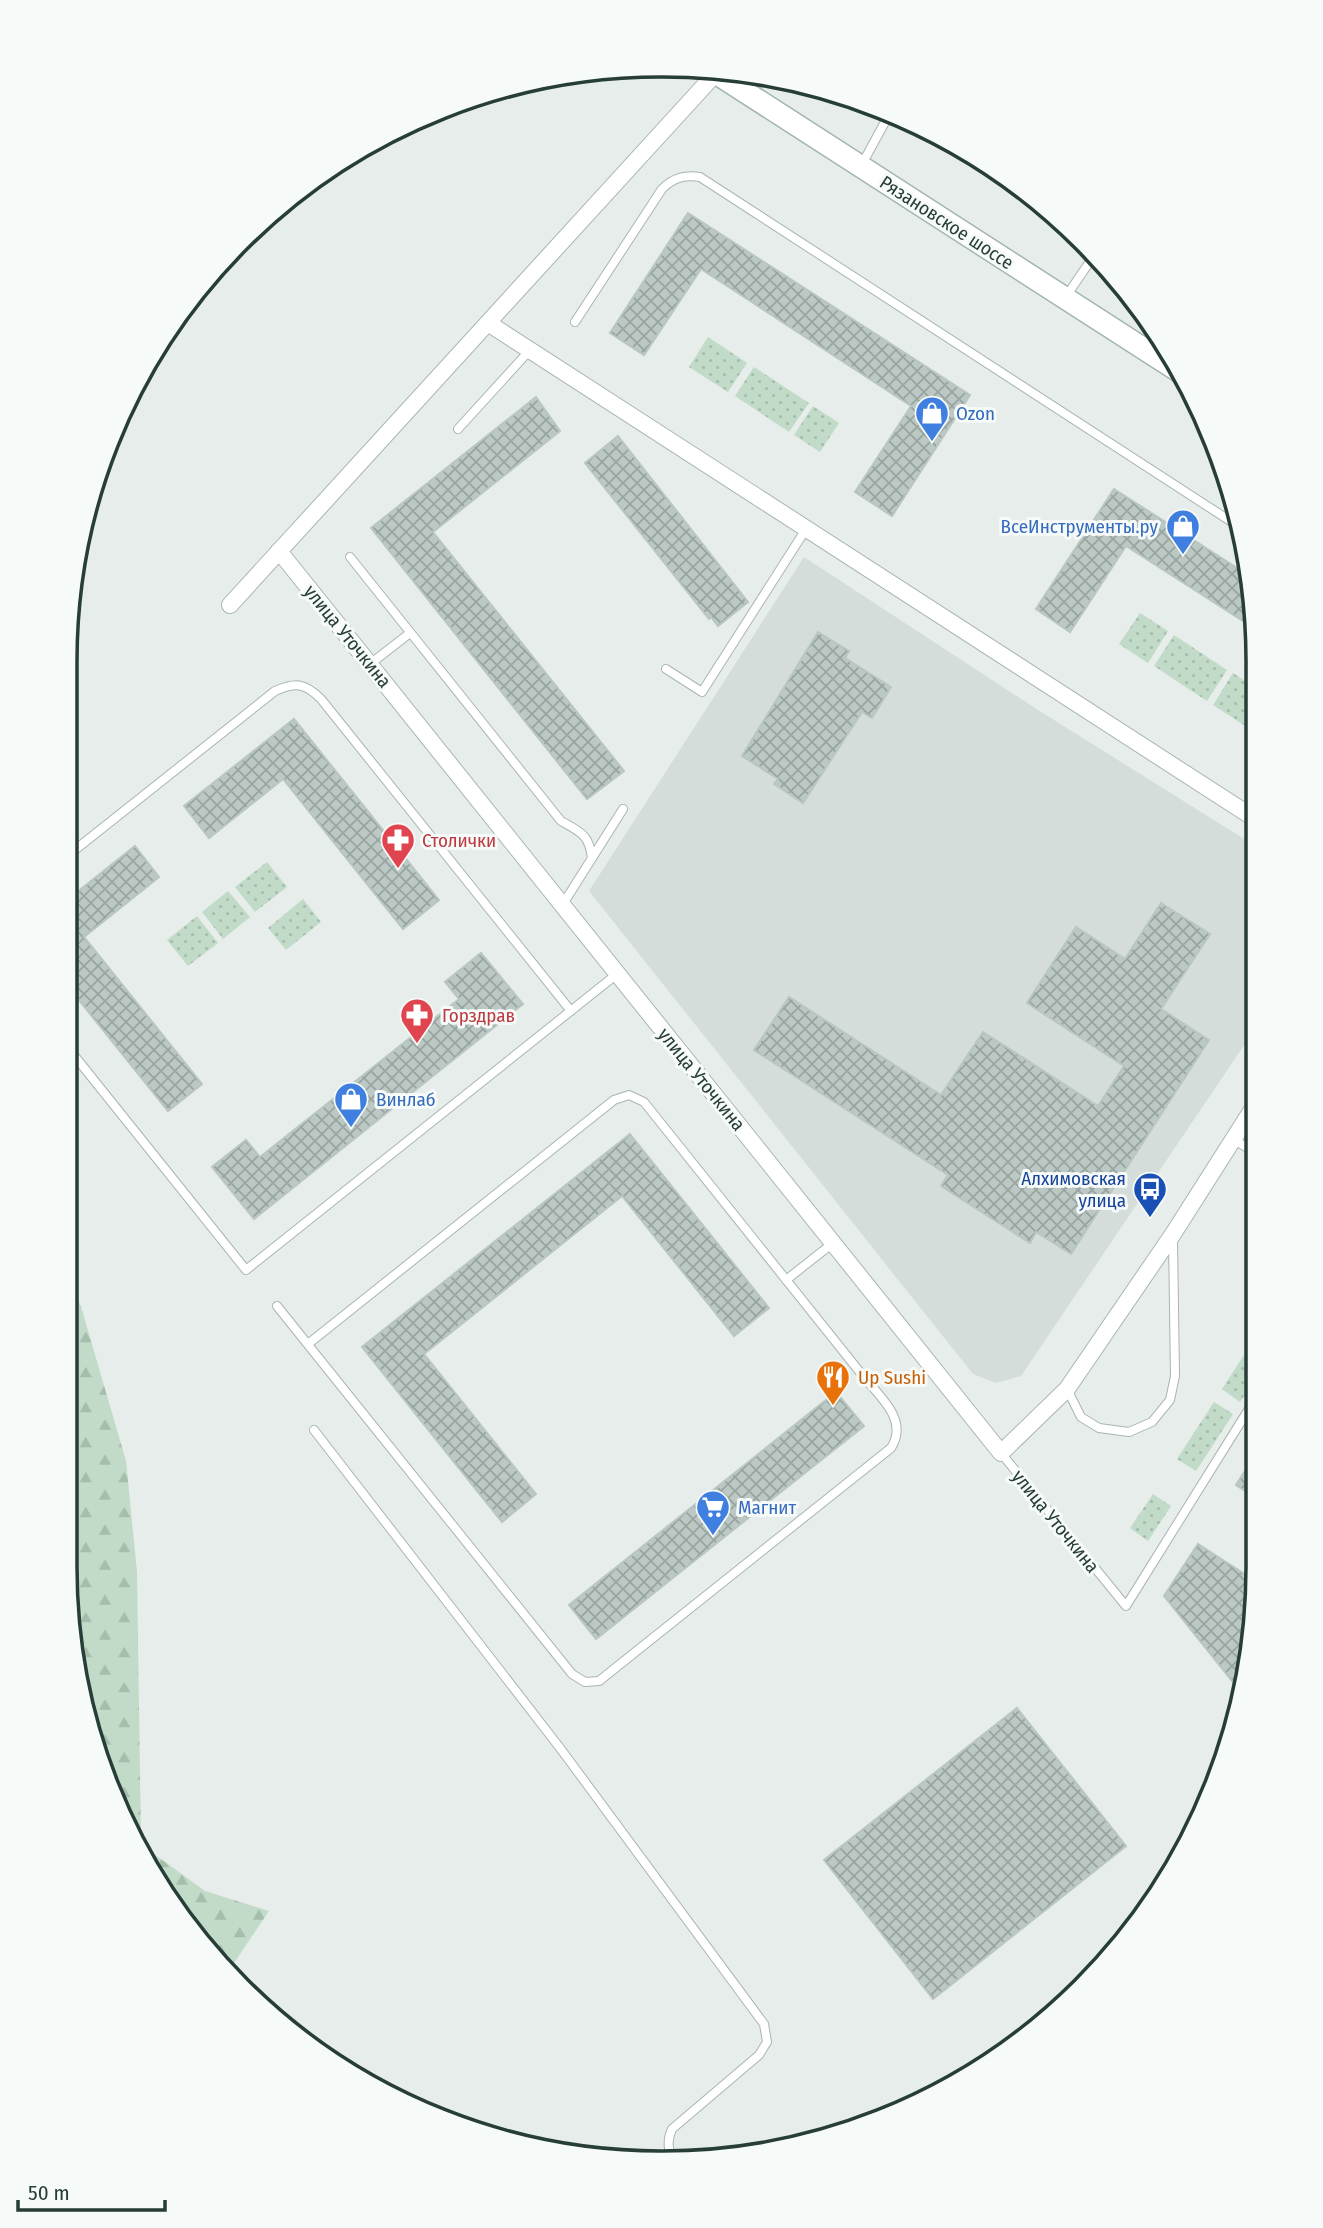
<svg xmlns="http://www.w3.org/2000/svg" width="1323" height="2228" viewBox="0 0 1323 2228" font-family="'Fira Sans Condensed',sans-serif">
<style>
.built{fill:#d4ddd9}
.grass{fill:url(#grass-dots)}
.forest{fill:url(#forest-firs)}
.building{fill:url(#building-cross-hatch);stroke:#b9c6c1;stroke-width:2}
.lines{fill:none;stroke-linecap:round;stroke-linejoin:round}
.lane-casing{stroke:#a9b5b1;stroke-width:10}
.street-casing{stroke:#a9b5b1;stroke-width:18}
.secondary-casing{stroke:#a2b5ae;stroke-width:24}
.lane{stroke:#fff;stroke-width:8}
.street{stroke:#fff;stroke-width:16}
.secondary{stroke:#fff;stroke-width:21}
.labels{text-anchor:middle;stroke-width:6;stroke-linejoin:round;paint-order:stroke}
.street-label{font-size:19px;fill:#273d37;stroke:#f6faf8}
.shop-label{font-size:19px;fill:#366cbe;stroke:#f6faf8;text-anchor:start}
.health-label{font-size:19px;fill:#be3a42;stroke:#f6faf8;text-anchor:start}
.transit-label{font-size:19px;fill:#164399;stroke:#f6faf8;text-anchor:end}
.food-label{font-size:19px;fill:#c56008;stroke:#f6faf8;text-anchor:start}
.rim{fill:none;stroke:#273d37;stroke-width:3.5}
</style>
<defs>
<pattern id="grass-dots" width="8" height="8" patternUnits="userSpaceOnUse" patternTransform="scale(1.75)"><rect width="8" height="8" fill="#c1dbc8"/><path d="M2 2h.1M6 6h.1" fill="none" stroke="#a6bdac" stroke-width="1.8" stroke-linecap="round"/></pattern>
<pattern id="forest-firs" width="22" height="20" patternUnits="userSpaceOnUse" patternTransform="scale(1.75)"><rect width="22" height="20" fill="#c1dbc8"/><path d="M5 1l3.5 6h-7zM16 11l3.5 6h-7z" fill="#a6bdac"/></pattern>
<pattern id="building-cross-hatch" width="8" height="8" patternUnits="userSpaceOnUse" patternTransform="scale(1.75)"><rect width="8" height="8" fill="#bbc8c3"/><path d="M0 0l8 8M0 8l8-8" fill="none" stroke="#98a49f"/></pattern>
</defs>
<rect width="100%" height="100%" fill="#e6edea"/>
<path class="built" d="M804 557 1038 710 1257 847V1026L1021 1376 996 1383 973 1374 589 891Z"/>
<g class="grass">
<path d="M708 337 747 363 728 392 689 367Z"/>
<path d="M754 367 809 403 789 432 735 396Z"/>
<path d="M813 406 839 423 820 452 794 435Z"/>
<path d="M1140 613 1168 631 1148 663 1119 644Z"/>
<path d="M1174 635 1227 670 1207 701 1154 666Z"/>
<path d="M1233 673 1257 689V719L1250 729 1213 705Z"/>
<path d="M267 862 287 887 255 912 235 887Z"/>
<path d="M228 891 250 917 223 939 202 912Z"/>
<path d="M303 899 321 922 286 950 268 928Z"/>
<path d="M197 916 218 943 188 966 167 940Z"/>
<path d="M1244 1355 1257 1364V1377L1240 1402 1222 1389Z"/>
<path d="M1214 1402 1233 1414 1196 1471 1177 1459Z"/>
<path d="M1153 1494 1171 1506 1148 1541 1130 1528Z"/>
</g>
<g class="forest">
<path d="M65 1265 82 1310 126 1461 137 1572 141 1842 96 1758 65 1567Z"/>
<path d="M143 1846 205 1891 269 1911 230 1969 188 1929Z"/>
</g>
<g class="building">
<path d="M688 213 970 395 892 516 855 492 911 406 701 269 644 355 610 333Z"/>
<path d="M536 397 560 431 433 532 624 771 587 799 371 528Z"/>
<path d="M618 436 748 602 718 626 711 617 709 619 585 463Z"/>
<path d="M1114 489 1248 575 1257 630 1126 546 1070 632 1036 609Z"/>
<path d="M818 632 849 651 845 658 891 687 872 718 862 712 803 803 774 784 778 779 742 756Z"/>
<path d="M294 719 439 900 403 929 283 779 209 838 184 806Z"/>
<path d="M135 846 159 877 84 937 202 1084 168 1111 66 984V901Z"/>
<path d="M1161 903 1210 934 1161 1009 1209 1040 1071 1254 1036 1232 1030 1243 941 1186 948 1175 754 1050 789 997 941 1095 983 1032 1098 1106 1124 1066 1027 1003 1076 927 1125 959Z"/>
<path d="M481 953 523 1004 254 1219 212 1167 246 1140 260 1157 459 999 445 982Z"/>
<path d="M630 1134 769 1308 734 1336 622 1196 424 1354 536 1494 502 1522 362 1347Z"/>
<path d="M836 1392 864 1426 596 1639 569 1605Z"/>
<path d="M1257 1452V1499L1236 1485Z"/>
<path d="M1198 1544 1257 1582V1606L1250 1643 1239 1659 1245 1664 1240 1691 1164 1596Z"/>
<path d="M1017 1708 1126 1846 933 1999 824 1860Z"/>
</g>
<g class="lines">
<g class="lane-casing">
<g id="lane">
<path d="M861 166 891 111"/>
<path d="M1065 298 1095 254"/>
<path d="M575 322 662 189C674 177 685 175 700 177L1238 526"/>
<path d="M458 429 530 350"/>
<path d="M350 557 561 821C580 832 589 834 592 858"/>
<path d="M370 664 410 633"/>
<path d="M666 669 702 692 806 529"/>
<path d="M66 857 275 691C296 682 305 683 321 699L571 1011"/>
<path d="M563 904 623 809"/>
<path d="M65 1044 246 1270 617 974"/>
<path d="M1233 1139 1257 1154"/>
<path d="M786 1280 833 1243"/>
<path d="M277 1306 572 1674 585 1682 599 1681 891 1448C909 1420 880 1397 863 1376L644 1102 629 1095 614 1100 308 1344"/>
<path d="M1067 1389 1081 1417 1099 1428 1129 1432 1152 1422 1170 1400 1175 1376 1173 1239"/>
<path d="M314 1430 560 1748 764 2024 767 2042 759 2055 672 2129C667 2140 668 2148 672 2159"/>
<path d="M1001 1453 1126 1606 1257 1396"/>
</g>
</g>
<g class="street-casing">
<g id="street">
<path d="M488 323 1257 820"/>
<path d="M279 551 1001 1453 1067 1389 1173 1234 1257 1102"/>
<path d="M230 605 716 73"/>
</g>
</g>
<g class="secondary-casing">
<path id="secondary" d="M711 70 1183 374"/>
</g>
<use href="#lane" class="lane"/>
<use href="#street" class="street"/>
<use href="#secondary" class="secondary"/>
</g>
<defs>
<g id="shop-pin" transform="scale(1.75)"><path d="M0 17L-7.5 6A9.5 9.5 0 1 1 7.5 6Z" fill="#3f7fe0" stroke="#f6faf8"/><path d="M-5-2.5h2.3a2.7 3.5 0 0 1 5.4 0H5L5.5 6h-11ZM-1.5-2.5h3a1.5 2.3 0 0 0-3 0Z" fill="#fff"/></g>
<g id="pharmacy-pin" transform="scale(1.75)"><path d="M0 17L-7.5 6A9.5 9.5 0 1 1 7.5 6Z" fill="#e0444e" stroke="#f6faf8"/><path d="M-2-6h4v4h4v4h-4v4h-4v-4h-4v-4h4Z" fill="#fff"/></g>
<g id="bus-pin" transform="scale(1.75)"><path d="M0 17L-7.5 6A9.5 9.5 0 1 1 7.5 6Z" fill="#1a4fb4" stroke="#f6faf8"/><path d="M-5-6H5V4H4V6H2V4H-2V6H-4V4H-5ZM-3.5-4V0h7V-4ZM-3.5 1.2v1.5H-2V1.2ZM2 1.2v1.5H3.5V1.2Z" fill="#fff"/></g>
<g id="restaurant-pin" transform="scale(1.75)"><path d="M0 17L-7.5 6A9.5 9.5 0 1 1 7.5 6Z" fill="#e8710a" stroke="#f6faf8"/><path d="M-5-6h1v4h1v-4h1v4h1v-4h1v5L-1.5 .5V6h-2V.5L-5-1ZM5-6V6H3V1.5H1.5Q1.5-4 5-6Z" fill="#fff"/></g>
<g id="supermarket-pin" transform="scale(1.75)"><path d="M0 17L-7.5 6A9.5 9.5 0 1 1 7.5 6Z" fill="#3f7fe0" stroke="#f6faf8"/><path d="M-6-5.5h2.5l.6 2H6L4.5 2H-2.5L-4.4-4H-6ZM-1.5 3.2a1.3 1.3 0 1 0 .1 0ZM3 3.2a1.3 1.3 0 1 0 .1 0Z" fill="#fff"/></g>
</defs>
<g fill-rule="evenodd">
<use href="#shop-pin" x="932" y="413"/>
<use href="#shop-pin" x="1183" y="526"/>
<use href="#pharmacy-pin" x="398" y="840"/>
<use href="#pharmacy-pin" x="417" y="1015"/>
<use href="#shop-pin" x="351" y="1099"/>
<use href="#bus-pin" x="1150" y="1189"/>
<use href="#restaurant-pin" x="833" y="1377"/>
<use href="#supermarket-pin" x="713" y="1507"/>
</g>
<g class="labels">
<g class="street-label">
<text transform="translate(947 222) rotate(33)" y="7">Рязановское шоссе</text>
<text transform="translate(348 636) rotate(51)" y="7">улица Уточкина</text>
<text transform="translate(702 1079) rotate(51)" y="7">улица Уточкина</text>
<text transform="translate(1056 1521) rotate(51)" y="7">улица Уточкина</text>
</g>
<g class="shop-label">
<text x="956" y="420">Ozon</text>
<text x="1158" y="533" text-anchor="end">ВсеИнструменты.ру</text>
<text x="376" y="1106">Винлаб</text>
<text x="738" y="1514">Магнит</text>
</g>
<g class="health-label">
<text x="422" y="847">Столички</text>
<text x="442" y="1022">Горздрав</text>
</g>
<g class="transit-label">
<text x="1126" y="1185">Алхимовская<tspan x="1126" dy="22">улица</tspan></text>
</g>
<g class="food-label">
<text x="858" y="1384">Up Sushi</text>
</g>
</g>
<path d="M0 0H1323V2228H0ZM661 77H662A584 584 0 0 1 1246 661V1567A584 584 0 0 1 662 2151H661A584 584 0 0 1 77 1567V661A584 584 0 0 1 661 77Z" fill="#f6faf8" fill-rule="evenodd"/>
<path class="rim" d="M661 77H662A584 584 0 0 1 1246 661V1567A584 584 0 0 1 662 2151H661A584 584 0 0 1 77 1567V661A584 584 0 0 1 661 77Z"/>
<path d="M18 2200v10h147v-10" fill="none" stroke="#273d37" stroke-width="3.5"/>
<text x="28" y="2200" font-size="21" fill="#273d37" stroke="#f6faf8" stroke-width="5" paint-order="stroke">50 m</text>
</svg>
